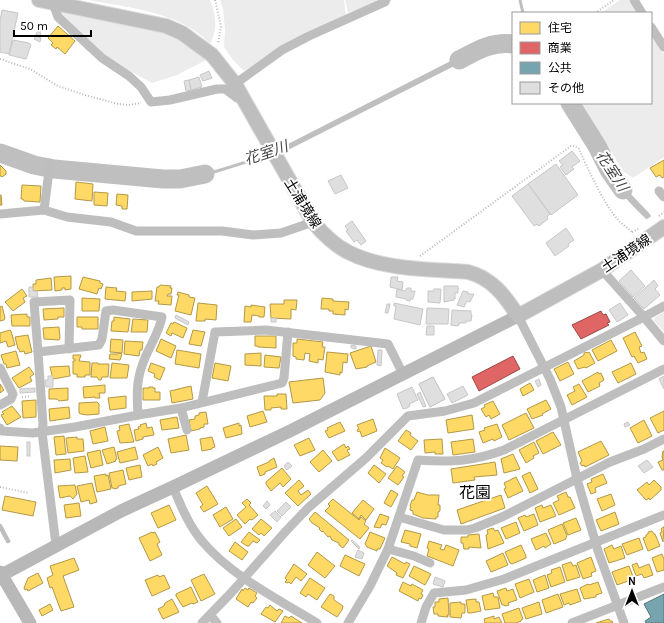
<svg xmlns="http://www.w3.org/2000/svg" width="664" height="623" viewBox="0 0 664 623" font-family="Karla,'Noto Sans JP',sans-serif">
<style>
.green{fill:#ececec}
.water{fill:#bfbfbf}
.pier{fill:#fff}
.homes{fill:#ffd966;stroke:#b29847}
.shops{fill:#e06666;stroke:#9d4747}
.public{fill:#76a5af;stroke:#53747a}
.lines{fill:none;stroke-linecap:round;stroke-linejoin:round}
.stream{stroke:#bfbfbf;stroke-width:3}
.river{stroke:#bfbfbf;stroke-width:19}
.building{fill:#dfdfdf;stroke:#c7c7c7;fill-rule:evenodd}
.primary-casing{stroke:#dbdbdb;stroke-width:16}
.path{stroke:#b9b9b9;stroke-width:2;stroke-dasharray:1 2;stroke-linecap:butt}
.lane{stroke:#bebebe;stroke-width:4.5}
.street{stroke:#bebebe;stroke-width:9}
.secondary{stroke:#b8b8b8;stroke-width:13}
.primary{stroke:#bebebe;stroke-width:14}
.labels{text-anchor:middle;stroke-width:4;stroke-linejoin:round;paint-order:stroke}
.street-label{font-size:14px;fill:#000;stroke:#fff}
.water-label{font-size:15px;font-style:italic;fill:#444;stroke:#fff}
.quarter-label{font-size:16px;fill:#000;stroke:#fff}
</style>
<rect width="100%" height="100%" fill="#fff"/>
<g class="green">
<path d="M89 0H210C216 15 218 30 210 44 181 12 130 8 89 0Z"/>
<path d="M220 0H344L346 16 244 71 233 60 224 47 225 30 223 9Z"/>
<path d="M345 0H377L375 3 348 13Z"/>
<path d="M620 0H629L638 13H601Z"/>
<path d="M60 11 163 32 181 39 208 59 177 75 152 83 121 66 103 54 60 15Z"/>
<path d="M651 34 664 54V157L633 178 623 171 580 103H651Z"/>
<path d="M664 312V332L654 321 655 317Z"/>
</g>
<g class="water">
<path d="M480 46 482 52 286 151 200 178 181 182 179 177C212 173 253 159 284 146Z"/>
<path d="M613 168 627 190 649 213 664 235C642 216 622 197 606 172Z"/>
</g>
<path class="pier" d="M653 215 664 231 662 236 644 221Z"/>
<g class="homes">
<path d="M58 26 75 41 65 54 57 47 56 49 51 45 53 43 48 38Z"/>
<path d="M664 160V177L662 178 660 175 656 177 650 168Z"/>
<path d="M0 165 6 171V174L2 177 1 176H0Z"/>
<path d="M76 182 93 184 92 201 75 199Z"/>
<path d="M22 185 41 186 40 202 24 201 23 199H21Z"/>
<path d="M94 192 108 193 107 206 94 205Z"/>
<path d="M117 194 128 195 127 209H122V206L116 205Z"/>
<path d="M0 195H1L2 205H0Z"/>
<path d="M71 276V289L65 290V288H62V290L55 291 54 277Z"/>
<path d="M83 277 100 281V283L103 284 101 289 99 288 97 294 79 289Z"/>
<path d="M51 278 52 290 33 291V284H36V280Z"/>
<path d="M160 285 171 286 170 288H172L171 294H168L167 296H172L171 305 158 304 159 301H155L157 287H159Z"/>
<path d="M106 287 117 288 116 291 126 292 125 301 105 299Z"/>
<path d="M22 289 27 296 23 298 25 302 13 311 5 302Z"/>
<path d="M152 291V299L132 301V292Z"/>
<path d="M178 292 189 295V297L195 298 191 315 175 311 179 295H177Z"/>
<path d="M82 298 100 299 99 311H82Z"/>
<path d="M322 298 333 299V301L349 302 348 310 345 309V315L333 314V311H329V309H321Z"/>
<path d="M284 300H297L296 310 291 309V319L271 318 270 304H284Z"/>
<path d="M198 303 217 305 216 320 205 319V321H196Z"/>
<path d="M251 305 265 307 264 317H259V316L252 315 251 322H244L245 306 251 307Z"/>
<path d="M2 306 5 318 4 320 0 321V307Z"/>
<path d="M64 308V317H58V319L44 320 43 309Z"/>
<path d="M27 314V317H30V326H12L11 315Z"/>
<path d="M77 317H98V329H82V327H77Z"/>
<path d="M114 317 130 319 128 332 111 331 112 321H114Z"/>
<path d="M133 319 148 320 147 332H131Z"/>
<path d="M174 322 187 328 183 338 172 333 171 336 166 333 171 323 173 324Z"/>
<path d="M59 327 60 338 59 340 44 339 43 328Z"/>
<path d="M10 330 11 331 15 345 8 347 6 341 0 343V333Z"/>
<path d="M193 330 205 332 201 346 189 344Z"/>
<path d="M635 332 642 346 639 347 641 353 644 352 647 359 638 363 634 356 632 357 623 338Z"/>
<path d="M28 335 32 352 25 354 24 351 20 352 19 349H18L15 337Z"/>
<path d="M255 336H276V348L258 347V346H255Z"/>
<path d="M111 339 123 340 122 353 110 352Z"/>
<path d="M161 339 176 346 171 358 156 351Z"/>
<path d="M297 339 323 342 322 347H325L323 360 318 359V363L309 361 310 354 305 353 304 360 296 359V357L293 356V343H297Z"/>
<path d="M611 340 617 351 598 361 592 350Z"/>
<path d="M125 341 143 342 142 350H140L139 356 124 354Z"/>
<path d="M371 346 376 362 367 366V367L356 369 350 353Z"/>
<path d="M177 350 201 354 199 368 175 364Z"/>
<path d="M16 351 20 365 7 368 6 364H4L1 355Z"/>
<path d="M327 352 348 354 347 363 343 362 342 373 340 372V375L325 372Z"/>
<path d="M586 352 587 353 589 352 595 363 586 368 585 367 578 369 574 361 584 355V353Z"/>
<path d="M119 353 122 354 120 360 109 359 110 354H118Z"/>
<path d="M261 353V366L245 365V354Z"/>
<path d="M73 355H81L79 361 90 362V375H85V377H77V374H73V361H75V359H73Z"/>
<path d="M265 355 281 357 279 368 264 367Z"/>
<path d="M568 362 574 374 560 381 554 369Z"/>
<path d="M92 363H98V364H109L108 377H102L101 380H99L97 377H91Z"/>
<path d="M112 363 129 365 127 378H110Z"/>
<path d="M151 363 165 368 160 380 154 377 155 374 148 371Z"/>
<path d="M215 363 231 366 228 381 212 378Z"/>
<path d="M631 363 636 374 618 383 612 372Z"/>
<path d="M69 366 70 376 53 379 50 367Z"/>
<path d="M29 367 34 374 30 377 32 381 19 388 12 378Z"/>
<path d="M598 372 599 374 601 373 604 380 599 383 600 386 588 392 582 381Z"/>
<path d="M323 378 325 393 320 400 293 403 289 382Z"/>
<path d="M530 383 534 390 523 396 520 389Z"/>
<path d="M0 384 4 390 0 393Z"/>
<path d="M579 384 587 397 572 405 567 395 575 391 573 387Z"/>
<path d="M105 385V393H99L100 398H95V397L84 398 83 387Z"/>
<path d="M191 386 193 399 172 403 170 391Z"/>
<path d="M149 387H153V388H155V392H160V400H143V388H149Z"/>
<path d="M68 388V400L59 401 57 399H49V389Z"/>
<path d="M277 394H286L287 409H281V407L271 408V410H265L264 396H277Z"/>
<path d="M126 396V408L110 410 108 398Z"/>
<path d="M36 400V417L23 418 22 401Z"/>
<path d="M546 400 551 409 542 414 543 415 532 419 527 409Z"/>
<path d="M493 401 500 414 491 419 489 415 486 417 481 409 485 407 484 405Z"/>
<path d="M97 402 99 404V414L87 415 81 414 79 413V403Z"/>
<path d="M12 406 21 417 7 425 1 415 4 414 2 412Z"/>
<path d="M69 407 70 418 50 421 49 409Z"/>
<path d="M263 411 267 422 250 427 247 416Z"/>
<path d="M664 411V430L658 433 650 418Z"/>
<path d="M206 412 208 424H204V427L200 428V429L191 431 189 420 195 419V416L199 415V413Z"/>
<path d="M526 413 534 428 509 440 502 425Z"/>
<path d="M472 415 474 429 448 433 446 420Z"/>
<path d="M177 417 179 428 162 430 160 420Z"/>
<path d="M373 419 377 431 362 437 360 431 358 432 357 430 359 429 357 425Z"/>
<path d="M644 420 652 436 638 443 630 428Z"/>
<path d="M340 422 345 431 329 438 325 431 328 430 327 428Z"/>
<path d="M146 423 147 428 152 427 154 435 143 437V439L136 441 134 430 139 429 138 427 141 426 140 425Z"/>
<path d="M239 423V426L241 425 242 434 226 438 223 428Z"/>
<path d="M129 424 134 442 120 443 117 431 120 430 119 426Z"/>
<path d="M497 424 502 437 494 441 493 439 483 443 479 432 485 430 484 428Z"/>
<path d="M105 427 108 441 93 444 90 431Z"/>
<path d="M406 430 411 433 410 435 418 441 411 450 398 441Z"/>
<path d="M553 432 561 445 543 454 536 441Z"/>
<path d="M186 435 189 450 171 453 168 439Z"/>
<path d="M64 436 66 454 56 455 54 437Z"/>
<path d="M77 437V439H83L84 451 68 453 66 438Z"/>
<path d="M212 437 215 447 212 448V449L202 451 200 439Z"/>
<path d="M309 438 315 450 300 456 294 445Z"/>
<path d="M442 439 443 454H435V452L425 453 424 440Z"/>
<path d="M473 439 475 452 453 455 451 442Z"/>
<path d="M601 441 609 455 585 467 584 465 582 466 580 463 582 461 578 452Z"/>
<path d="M534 442 539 453 533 456 534 458 526 463 519 450Z"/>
<path d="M344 444 346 448 348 446 350 449 347 450 350 455 338 461 332 452Z"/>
<path d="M0 446 18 447 17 461 0 460Z"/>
<path d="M114 447 117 459 115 460 116 461 107 464 102 450Z"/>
<path d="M135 447 138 459 120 463 117 452Z"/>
<path d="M158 447 163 458 156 462 157 464 153 466 152 464 148 466 143 455Z"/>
<path d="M385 448 400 458 393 469 388 466 387 467 381 463 383 460 380 458Z"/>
<path d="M100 450 103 465 91 468 87 453Z"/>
<path d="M323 450 332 461 319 472 310 462Z"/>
<path d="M663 451H664V470H662L658 462 663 460 662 457Z"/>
<path d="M513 454 520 469 504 473 501 459Z"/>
<path d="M85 456 88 472 75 473 73 458Z"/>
<path d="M274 458 277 467 265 472V474L260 476 257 467 269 462V461Z"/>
<path d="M70 459 71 470 55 473 54 460Z"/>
<path d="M495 462 497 475 474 477 475 480 453 483 451 469Z"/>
<path d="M140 465 142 477 129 480 126 468Z"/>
<path d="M374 465 386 474 379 483 368 473Z"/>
<path d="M397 466 405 472 402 476 404 477 398 485 388 478Z"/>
<path d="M282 468 291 479 283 487 280 483 271 491 266 484V482Z"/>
<path d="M123 470 126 484 118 486V488L114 489V488H112L109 473Z"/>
<path d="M530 472 538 489 530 493 522 476Z"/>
<path d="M106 474V476L108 475 111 489 97 492 94 476Z"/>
<path d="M603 474 607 483 595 488 596 492 591 494 587 484 592 482 591 479Z"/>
<path d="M516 477 523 491 508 498 504 489 506 488 504 483Z"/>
<path d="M299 480 304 486 298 491 301 495 308 490 311 494 298 506 285 493Z"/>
<path d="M654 480 661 487V490L650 500 649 498 646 500 637 490 647 482 649 485Z"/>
<path d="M92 483 97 502 90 504 89 500 81 502 77 486Z"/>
<path d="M75 485 77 494 73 499 70 496 60 498 58 486Z"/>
<path d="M207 486 218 504 204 512 200 507 203 505 196 493Z"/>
<path d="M391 490 398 494 391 507 384 503Z"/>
<path d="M417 492 428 495H439L438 505H440V511L438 512V517H436V519L423 518 413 514V511L410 510 411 507 410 506 412 500H414Z"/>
<path d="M566 492 568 497H570L575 508 559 515 553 503 559 500 557 496Z"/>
<path d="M611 494 615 505 602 511 597 499Z"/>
<path d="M501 495 505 508 461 524 457 510Z"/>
<path d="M5 496 36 502 33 516 2 510Z"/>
<path d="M247 499 251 503 249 505 258 515 252 520 250 519 245 524 237 515 246 507 242 503Z"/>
<path d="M333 499 359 520 361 517 366 521 364 524 369 528 360 539 325 511 330 506 328 504Z"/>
<path d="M363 500 374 509 366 520 361 515 359 519 352 513Z"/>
<path d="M79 503 81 516 66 518 64 505Z"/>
<path d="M169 505 176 520 158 528 151 513Z"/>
<path d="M542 505 543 508 551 505 556 516 540 522 535 508Z"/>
<path d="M226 507 233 519 220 527 213 515Z"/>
<path d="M315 512 349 540 343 548 339 545V543L332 540 330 536 328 537 323 531 322 532 319 529 320 528 312 523 309 519Z"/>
<path d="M615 512 619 524 601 531 596 520Z"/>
<path d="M380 514 389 517 386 525 382 524 380 528 374 527Z"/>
<path d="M534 514 538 525 524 531 518 518 525 515 526 517Z"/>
<path d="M576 518 581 530 568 535 563 523Z"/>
<path d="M236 519 242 527 229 536 223 528Z"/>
<path d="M261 519 272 528 264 536 261 533 259 535 252 529Z"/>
<path d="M516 522 520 533 506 539 501 528Z"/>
<path d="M562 524 567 536 566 537V539L554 544 548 530Z"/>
<path d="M663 527H664L663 542 660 533 662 532 661 529Z"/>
<path d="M493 528 495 531 498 530 504 543 488 549 486 535 488 534 487 530Z"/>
<path d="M405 530 421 534 417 548 410 546V544L401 542Z"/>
<path d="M652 531 654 534H655L660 546 648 551 643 538 646 537V535L648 534V532Z"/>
<path d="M152 532V533L155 532 160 542 157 544 162 555 150 561 139 538Z"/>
<path d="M249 532 260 540 257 543 253 541 249 546H247L241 542Z"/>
<path d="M370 532 385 538 380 549H377V551L367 547 365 544Z"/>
<path d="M546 533 551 544 545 548 544 546 536 550 531 539Z"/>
<path d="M479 534 481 548 469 547V549H464L463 543H461V537H468V535Z"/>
<path d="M639 538 643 549 627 555 622 544Z"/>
<path d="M429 541 442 545 440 549 444 550 446 545 459 550 453 566 427 556 429 549 427 548Z"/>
<path d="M235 542 248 552 242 560 229 551Z"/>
<path d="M521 545 526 556V558L512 564 510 563 505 552Z"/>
<path d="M612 545 614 549 621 546 625 558 609 563 604 549Z"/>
<path d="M317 552 335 566 325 578 308 565Z"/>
<path d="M503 553 508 565 491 572 486 561Z"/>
<path d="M662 554 664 559V570L657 572 652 558Z"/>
<path d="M345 555 365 564 359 576 340 566Z"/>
<path d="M392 557 405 564 406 562 410 564 403 578 396 575 397 573 387 566Z"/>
<path d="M591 557 596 571 591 573 592 576 583 579 577 563Z"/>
<path d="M74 558 79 570 63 576 74 607 61 611 52 587 50 588 47 578 53 575 50 566Z"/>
<path d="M571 562 573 566 576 565 580 577 567 581 562 565Z"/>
<path d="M637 563 639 568 649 564 653 575 644 578 642 574 636 576 632 565Z"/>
<path d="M294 564 307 574 301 581 296 577 291 584 289 582 287 583 285 582 287 580 285 578Z"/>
<path d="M414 566 431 574 425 585 409 576Z"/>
<path d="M629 566 634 579 617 585 612 572Z"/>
<path d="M560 567 565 582 551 587 547 575 552 573 551 570Z"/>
<path d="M38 573 43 583 28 591 27 589 25 590 24 588 28 578Z"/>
<path d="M204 574 215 594 201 601 191 580Z"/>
<path d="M158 575 159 577 164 575 170 588 152 596 145 580Z"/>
<path d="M545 575 549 588 537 592 533 580Z"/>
<path d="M310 578 325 588 317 600 308 594 306 597 300 593Z"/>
<path d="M529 579 534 592 520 598 515 584Z"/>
<path d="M403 582 411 586 412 584 423 590 421 594 423 595 421 599 419 598 418 601 399 591Z"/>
<path d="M598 582 602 593 596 595V597L584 599 580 588 588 584 589 585Z"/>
<path d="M191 587 198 602 193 604 192 603 183 607 176 596V594Z"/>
<path d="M245 588 248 590 249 588 257 593 255 596 257 598 253 603 251 602 248 607 236 599 242 589 243 591Z"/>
<path d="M506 588 507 591 513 589 517 600 508 603 509 605 505 606 504 605H502L497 591Z"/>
<path d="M577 589 581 601 570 605 569 603 564 605 560 594Z"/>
<path d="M493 593 494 597H498L500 608 485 610 482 596Z"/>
<path d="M330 594 334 596V600L343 606 342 610 337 617 321 607Z"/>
<path d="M558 594 563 607 546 613 542 600Z"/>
<path d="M448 598 449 615H447L448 617 438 616V614H434L433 607H435V602H439V599Z"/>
<path d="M172 599 179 612 163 619 158 609 164 606 165 603Z"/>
<path d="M476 599V602H479L481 611 471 613H468L466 600Z"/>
<path d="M461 602V604H465V613H462L461 618 450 617V603Z"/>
<path d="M539 602 542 614 526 619 522 608Z"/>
<path d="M50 604 53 610 42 616 39 610Z"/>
<path d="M270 605 277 611 279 609 283 611 275 622 261 614 266 607 268 608Z"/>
<path d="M519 608 523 619 521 620V621L516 623H505L502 614Z"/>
<path d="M285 616 289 618 291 616 302 623H281Z"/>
<path d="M494 616V619L499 617 502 623H485L484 619Z"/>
<path d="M609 619 610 621H612L613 623H596Z"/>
</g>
<g class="shops">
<path d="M601 311 603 315 606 314 610 322 607 323 609 325 581 339 572 325Z"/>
<path d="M513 356 520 369 479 391 472 377Z"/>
</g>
<path class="public" d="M664 594V623H646L645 621 651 617 644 604Z"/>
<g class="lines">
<path class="stream" d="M520 0 523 13"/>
<g class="river">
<path d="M459 60C476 51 492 41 513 44"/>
<path d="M570 103 597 146 609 170 623 190"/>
<path d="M0 153 34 165 54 169 163 179H180L205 174"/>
</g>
</g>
<g class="building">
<path d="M2 10 18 13 9 54 0 52V21Z"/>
<path d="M39 28H41L40 33 41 34 39 37 41 38 40 42 34 39Z"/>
<path d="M13 40 29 43 31 45 26 59 9 55Z"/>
<path d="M209 71 212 78 203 81 200 75Z"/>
<path d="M199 77 202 87 191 90 189 80Z"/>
<path d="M189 80 191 90 186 91 184 81Z"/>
<path d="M572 151 580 161 572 167 574 169 566 175 560 167 563 165 559 161Z"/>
<path d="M556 164 578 195 551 215 528 184Z"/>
<path d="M341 175 348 188 335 194 328 181Z"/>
<path d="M528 184 550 214 547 217 548 219 539 226 537 224 534 226 512 196Z"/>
<path d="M352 221 366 241 361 245 357 240 354 242 346 231 348 230 345 226Z"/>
<path d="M566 228 574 240 568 244 569 246 555 256 546 243Z"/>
<path d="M631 270 645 286 633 297 619 281Z"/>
<path d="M391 277H398L397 281 403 282 402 290 390 287Z"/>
<path d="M654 280 658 286 655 289 660 295 644 309 634 298Z"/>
<path d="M444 286H458V293H455V299H454V300L444 302Z"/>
<path d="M29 287H33V291H37L38 297H29Z"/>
<path d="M407 288H411V291H415L413 299H410V301L406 300V299L396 297 397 289 405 291Z"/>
<path d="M434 289H441L440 303 428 302V291H434Z"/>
<path d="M463 291 468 292V294H474L470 302 467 301 464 307 457 305Z"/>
<path d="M394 303 423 309 420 325 394 319 396 306H394Z"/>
<path d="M620 303 628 315 617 322 609 310Z"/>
<path d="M387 304H390L388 313H385Z"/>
<path d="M427 308 449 309 448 324H426Z"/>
<path d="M452 310 471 311V315H472L471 321H466V323H459V325L457 326 451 325Z"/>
<path d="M176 315 189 322 188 325 175 318Z"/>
<rect x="271" y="318" width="5" height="4"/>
<path d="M427 326H434V335H426Z"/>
<path d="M351 345 356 346V349L351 348Z"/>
<path d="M378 350H382L381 366 377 365Z"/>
<path d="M48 376H53V387H46L45 380H48Z"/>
<path d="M664 376V389L659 379Z"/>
<path d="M433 377 445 399 430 407 419 384ZM430 385 435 393 428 397 423 388Z"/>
<path d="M433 377 445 399 430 407 419 384Z"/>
<path d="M539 379 541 385 538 387 535 381Z"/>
<path d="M463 386 468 395 452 403 447 394Z"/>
<path d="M412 387 418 400 409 404 410 406 407 408 403 409 397 394Z"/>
<path d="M35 388V392L20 393V389Z"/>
<path d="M420 392 426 406 423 407 417 394Z"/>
<path d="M628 422 630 425 625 427 624 424Z"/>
<rect x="27" y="442" width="3" height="14"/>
<path d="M647 460 653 467 644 473 638 466Z"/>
<path d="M288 462 292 466 287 470 284 466Z"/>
<path d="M267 501 270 505 266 509 263 506Z"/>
<path d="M286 502 291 507 282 516 277 511Z"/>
<path d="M275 511 281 517 277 522 270 515Z"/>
<path d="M352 540 360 547 359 549 351 541Z"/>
<path d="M358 550 364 553 362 559 355 557Z"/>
<path d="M435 577 445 581 443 587 433 584Z"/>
</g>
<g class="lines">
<g class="primary-casing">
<path id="primary" d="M39 0 166 26 182 33 212 55 235 84 313 222C323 234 334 245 348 252 382 270 430 269 468 272 492 278 505 296 518 316L602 270 664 227"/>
</g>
<g class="path">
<path d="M215 0 221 26 218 44"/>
<path d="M595 13 614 0"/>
<path d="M0 59 30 69 58 86 85 95 118 104 128 105 141 103"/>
<path d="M659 216 664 212"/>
<path d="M632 232 640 228"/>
<path d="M420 256 571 146H575L579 149C589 171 603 203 619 221 623 225 629 229 633 233"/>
<path d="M22 397 31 396"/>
<path d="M0 487 29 493"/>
</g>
<path class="lane" d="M0 526 8 541"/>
<g class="street">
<path d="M634 0 642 13"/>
<path d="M53 3 58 17 102 58 129 76 141 87 151 102 170 100 217 89H225L237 98 242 96"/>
<path d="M651 27 664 47"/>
<path d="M235 84 282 50 309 36 385 2 386 0"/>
<path d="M659 191 664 197"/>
<path d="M44 210 50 163"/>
<path d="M0 214 44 210 67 217 111 222 136 231H222L253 235 281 233 313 222"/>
<path d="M602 270 644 317 664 306"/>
<path d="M518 316 550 379 561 407 577 479 598 551 624 623"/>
<path d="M38 352 34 302 70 300 69 349"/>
<path d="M0 368 13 394 11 399 0 405"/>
<path d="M202 402 215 332 266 330 388 344 403 374"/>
<path d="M181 408 187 430"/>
<path d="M0 428 2 431 33 433 75 427 138 415 181 408 278 384 282 383 284 378 288 332"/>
<path d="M173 487C181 506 189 526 202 541 230 575 279 600 317 623"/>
<path d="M399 517 444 530H467L475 528 502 517 610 462 644 449 664 439"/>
<path d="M56 545 42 432 43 424 38 352 99 345 102 339 106 311 113 310 162 317C159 334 147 349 142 366 136 382 137 398 138 415"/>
<path d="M388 549 414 556 430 563"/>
<path d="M210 615 217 623"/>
<path d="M202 623 231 593 286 531 308 508 366 458 408 416 445 411 474 403 644 317 664 341"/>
<path d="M348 623 370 586 388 549 418 460C452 462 471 462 504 450L664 369"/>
<path d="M421 623 426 607 434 593 466 590 504 579 664 515"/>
<path d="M572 623 664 587"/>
</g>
<g class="secondary">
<path d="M0 572 30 623"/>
<path d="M0 576 121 511 173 487 290 431 518 316"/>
</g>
<use href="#primary" class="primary"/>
</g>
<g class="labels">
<g class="street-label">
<text transform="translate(303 203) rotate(58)" y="5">土浦境線</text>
<text transform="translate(626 253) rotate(-34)" y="5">土浦境線</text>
</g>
<g class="water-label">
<text transform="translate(266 153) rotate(-19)" y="5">花室川</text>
<text transform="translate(612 171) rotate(57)" y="5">花室川</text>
</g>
<g class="quarter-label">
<text x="475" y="498">花園</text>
</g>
</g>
<rect x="512" y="12" width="140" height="92" fill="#ffffff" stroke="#999999"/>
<rect x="520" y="22" width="20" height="12" fill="#ffd966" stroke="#999999"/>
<text x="548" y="32" font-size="12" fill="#000000">住宅</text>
<rect x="520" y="42" width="20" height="12" fill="#e06666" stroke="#999999"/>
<text x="548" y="52" font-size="12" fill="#000000">商業</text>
<rect x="520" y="62" width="20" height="12" fill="#76a5af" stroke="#999999"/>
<text x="548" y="72" font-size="12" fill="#000000">公共</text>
<rect x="520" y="82" width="20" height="12" fill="#dfdfdf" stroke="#999999"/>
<text x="548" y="92" font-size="12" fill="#000000">その他</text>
<g transform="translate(632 591)" stroke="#ffffff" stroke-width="3" paint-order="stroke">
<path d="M0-3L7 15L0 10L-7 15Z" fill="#000000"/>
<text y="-6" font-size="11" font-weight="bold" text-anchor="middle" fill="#000000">N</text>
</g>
<path d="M14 30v6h77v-6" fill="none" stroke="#000000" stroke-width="2"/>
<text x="20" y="30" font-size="12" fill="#000000" stroke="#ffffff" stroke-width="3" paint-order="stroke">50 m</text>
</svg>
